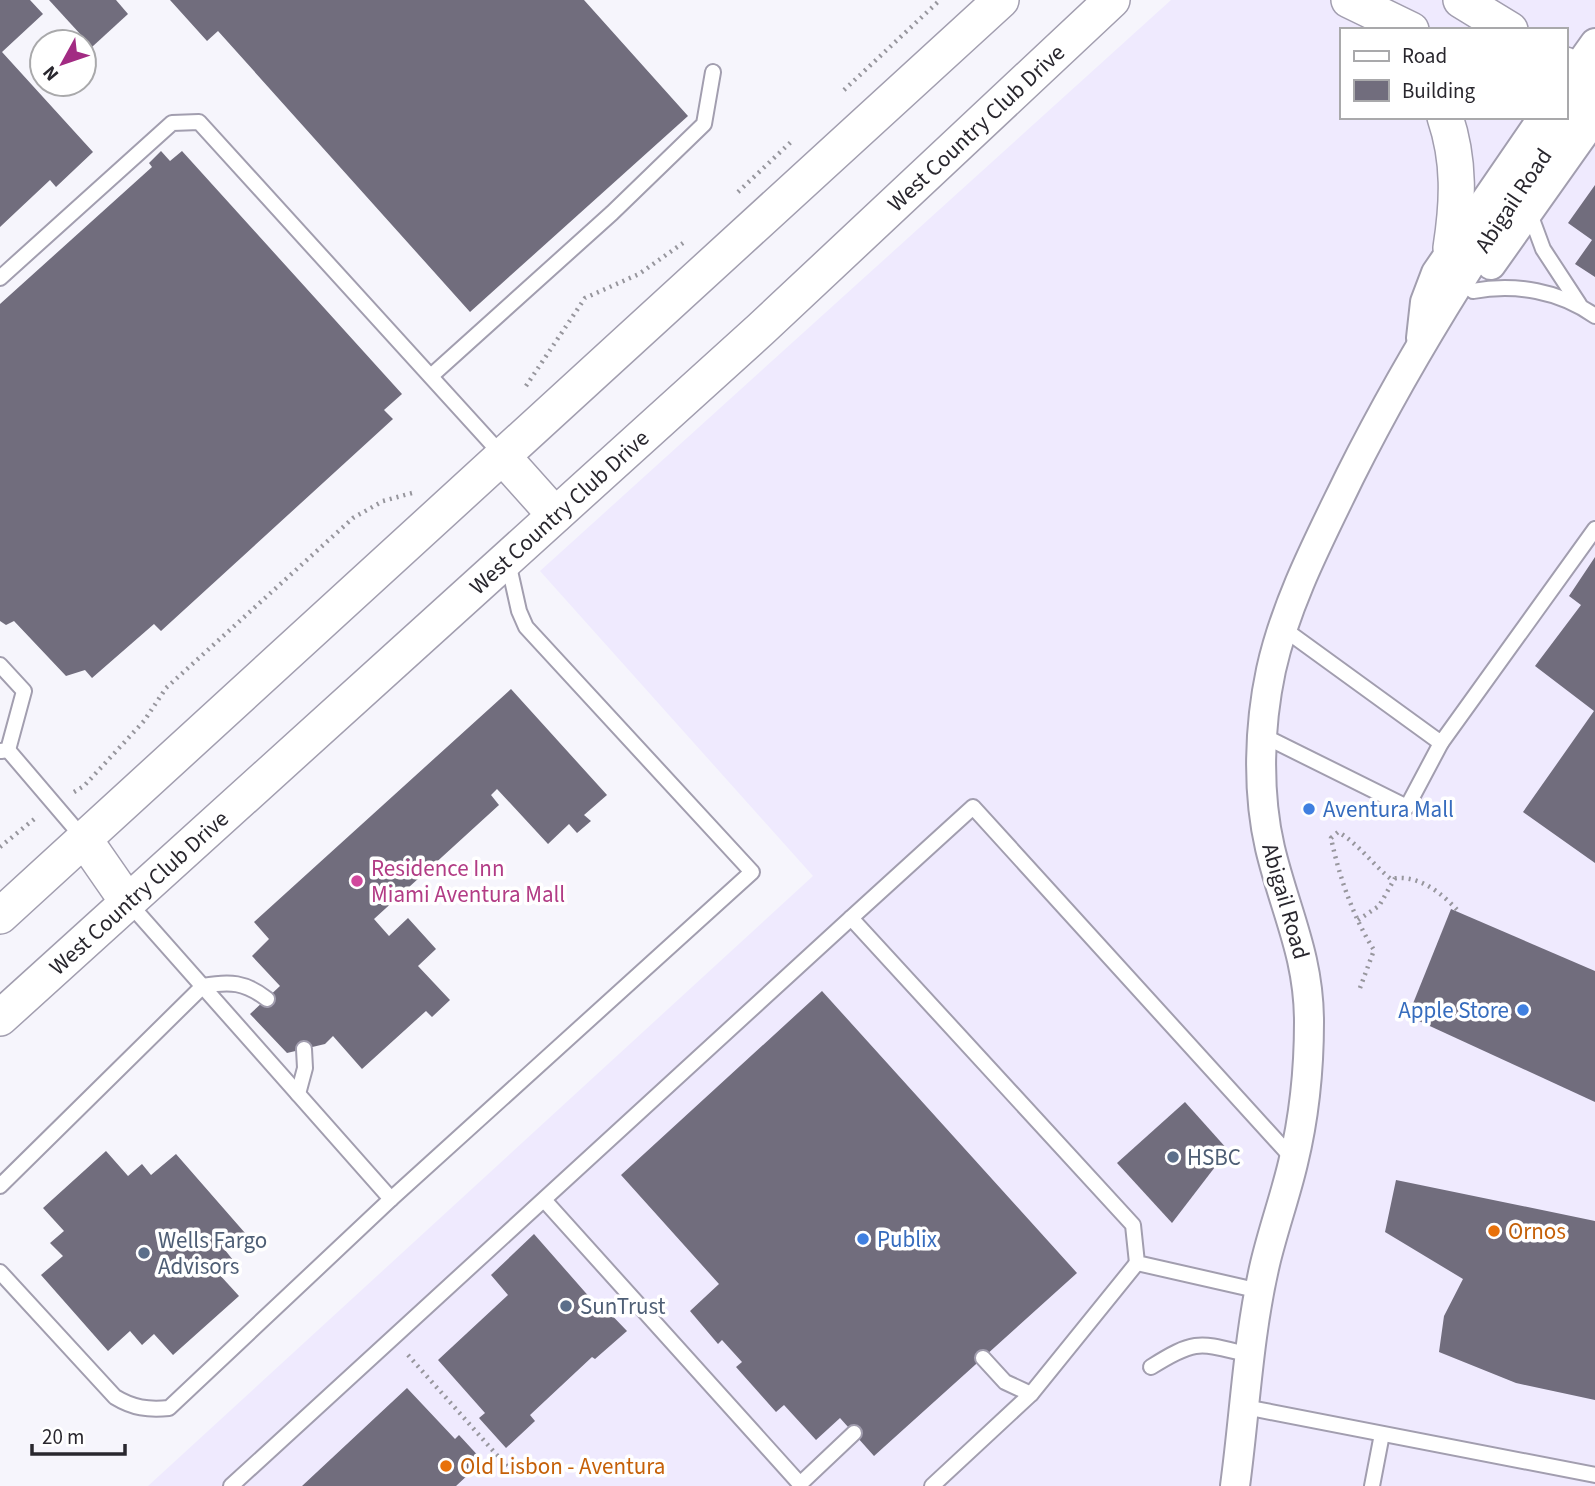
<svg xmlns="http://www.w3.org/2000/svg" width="1595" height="1486" viewBox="0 0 1595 1486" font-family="'Source Sans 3',sans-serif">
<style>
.built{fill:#efeafe;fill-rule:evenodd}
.building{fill:#716d7d}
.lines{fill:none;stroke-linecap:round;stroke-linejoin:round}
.service-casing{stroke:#a29eaf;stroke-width:18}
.minor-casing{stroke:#a29eaf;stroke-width:32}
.tertiary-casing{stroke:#a29eaf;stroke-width:38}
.path{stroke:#97969d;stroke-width:4.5;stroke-dasharray:2 5;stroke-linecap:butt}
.service{stroke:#fff;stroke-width:14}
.minor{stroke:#fff;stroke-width:28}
.tertiary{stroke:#fff;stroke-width:35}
.shop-dot{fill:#3f7fe0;stroke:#fff;stroke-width:2.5}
.hotel-dot{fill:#d1479c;stroke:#fff;stroke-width:2.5}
.service-dot{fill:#5c6f8a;stroke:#fff;stroke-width:2.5}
.food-dot{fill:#e8710a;stroke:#fff;stroke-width:2.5}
.labels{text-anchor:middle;stroke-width:7;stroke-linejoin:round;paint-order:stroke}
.street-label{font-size:23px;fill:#29272e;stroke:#fff}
.shop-label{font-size:23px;fill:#366cbe;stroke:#fff;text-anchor:start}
.hotel-label{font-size:23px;fill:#b23c85;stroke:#fff;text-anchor:start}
.service-label{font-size:23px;fill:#4e5e75;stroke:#fff;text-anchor:start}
.food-label{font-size:23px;fill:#c56008;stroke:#fff;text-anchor:start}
</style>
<rect width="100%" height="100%" fill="#f6f5fc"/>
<path class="built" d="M1171 0H1595V1486H148L813 876 540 571ZM1341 30H1565V117H1341Z"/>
<g class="building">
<path d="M0 0H30L43 14 2 52 93 152 56 187 50 180 0 227Z"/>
<path d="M49 0H116L128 14 92 47Z"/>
<path d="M170 0H584L688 116 470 312 218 31 207 41Z"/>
<path d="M161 151 170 161 182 151 402 394 384 410 393 419 161 631 154 624 92 678 85 670 66 676 14 621 6 625 0 621V304L152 167 149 163Z"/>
<path d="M1595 185V277L1575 264 1592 240 1568 223Z"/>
<path d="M1595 557V863L1523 812 1594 711 1535 666 1581 605 1569 596Z"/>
<path d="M511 689 607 795 584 815 591 821 577 833 569 824 548 844 497 789 491 795 499 805 374 919 389 936 408 918 436 949 418 966 450 1000 432 1017 426 1011 362 1069 333 1036 325 1044 287 1053 250 1014 280 986 252 956 269 939 254 922Z"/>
<path d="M1451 909 1595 971V1102L1408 1016Z"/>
<path d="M822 991 1077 1273 874 1456 840 1418 816 1440 784 1405 776 1412 736 1367 742 1362 722 1340 718 1344 690 1311 719 1284 621 1175Z"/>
<path d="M1185 1102 1228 1150 1172 1223 1117 1163Z"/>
<path d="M106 1151 128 1176 142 1164 151 1175 176 1154 245 1233 225 1250 233 1260 218 1273 239 1296 173 1355 154 1334 142 1345 130 1331 108 1351 41 1275 63 1256 50 1243 64 1231 43 1208Z"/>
<path d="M1396 1180 1595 1221V1400L1516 1383 1439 1352 1444 1316 1463 1279 1385 1232Z"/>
<path d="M534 1234 599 1308 602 1305 627 1331 595 1359 592 1357 530 1415 535 1421 506 1448 479 1418 485 1413 438 1360 508 1295 491 1275Z"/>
<path d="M407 1388 455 1439 459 1435 483 1461 456 1486H302Z"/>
</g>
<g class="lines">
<g class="service-casing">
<g id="service">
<path d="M1529 211 1543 249 1579 304"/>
<path d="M0 278 172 123 199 122 503 456"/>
<path d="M1473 291C1515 283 1560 291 1595 316"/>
<path d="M431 376 612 213 704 124 713 72"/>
<path d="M1284 629 1441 743 1595 529"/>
<path d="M0 665 24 691 8 750 1 751"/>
<path d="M1264 736 1407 807 1441 743"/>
<path d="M8 750 84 839"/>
<path d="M128 902 391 1199"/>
<path d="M851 918 973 807 1294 1160"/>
<path d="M298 1094 305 1068 304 1049"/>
<path d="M0 1186 203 986C230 981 245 982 267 999"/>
<path d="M545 1201 800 1484 854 1433"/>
<path d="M0 1272 115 1397C133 1408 148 1410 169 1408L391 1199 752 872 526 627 519 611 508 562"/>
<path d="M983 1358 1005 1382 1031 1394"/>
<path d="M1151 1367C1197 1338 1200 1343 1250 1355"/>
<path d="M1245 1407 1595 1475"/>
<path d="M231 1486 851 918 1133 1225 1137 1263 1260 1291"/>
<path d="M932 1486 1031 1394 1137 1263"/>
<path d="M1372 1486 1382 1434"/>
</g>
</g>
<g class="minor-casing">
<g id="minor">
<path d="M1565 85 1595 43"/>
<path d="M1491 265 1595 118"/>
<path d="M1421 338 1425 302 1436 273 1543 117"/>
<path id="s1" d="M1235 1486C1245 1412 1248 1337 1265 1264 1273 1230 1285 1197 1293 1163 1304 1118 1309 1068 1309 1022 1309 955 1285 911 1270 848 1257 792 1259 726 1271 670 1286 602 1320 538 1350 476 1417 342 1499 217 1585 95"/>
</g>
</g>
<g class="tertiary-casing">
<g id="tertiary">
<path d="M1349 0 1411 30"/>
<path d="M1461 0 1510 30"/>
<path d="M1565 65 1595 85"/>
<path d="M1565 105 1595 119"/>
<path d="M1445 117C1460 161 1458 203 1451 248"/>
<path d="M504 458 555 515"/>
<path d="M84 839 127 901"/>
<path d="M0 916 1001 0"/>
<path id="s2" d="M0 1018 761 329 1112 0"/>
</g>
</g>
<g class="path">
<path d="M844 90 940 0"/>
<path d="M738 192 793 140"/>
<path d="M526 386 585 298 639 274 683 243"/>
<path d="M74 792 84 786 144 721 166 688 353 518 383 501 412 493"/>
<path d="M0 847 38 816"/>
<path d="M1358 920 1379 906 1395 878"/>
<path d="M1360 988 1374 950C1353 917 1339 876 1331 838L1338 832C1359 844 1372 864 1391 879 1418 873 1443 894 1460 913"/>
<path d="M408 1355 512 1472"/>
</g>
<use href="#service" class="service"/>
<use href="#minor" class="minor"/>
<use href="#tertiary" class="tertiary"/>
</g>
<g class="shop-dot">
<circle cx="1309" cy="809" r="7"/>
<circle cx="1523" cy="1010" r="7"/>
<circle cx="863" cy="1239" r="7"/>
</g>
<circle class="hotel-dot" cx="357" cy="881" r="7"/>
<g class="service-dot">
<circle cx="1173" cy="1157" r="7"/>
<circle cx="144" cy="1253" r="7"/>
<circle cx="566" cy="1306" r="7"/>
</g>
<g class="food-dot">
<circle cx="1494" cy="1231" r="7"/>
<circle cx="446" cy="1466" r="7"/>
</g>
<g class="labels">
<g class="street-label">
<text dy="8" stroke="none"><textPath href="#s2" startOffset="1321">West Country Club Drive</textPath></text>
<text dy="8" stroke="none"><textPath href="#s1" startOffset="1360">Abigail Road</textPath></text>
<text dy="8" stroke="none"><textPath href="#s2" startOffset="754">West Country Club Drive</textPath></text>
<text dy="8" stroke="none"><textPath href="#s2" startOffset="187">West Country Club Drive</textPath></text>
<text transform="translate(1286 901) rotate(74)" y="8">Abigail Road</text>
</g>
<g class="shop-label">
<text x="1323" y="817">Aventura Mall</text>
<text x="1509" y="1018" text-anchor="end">Apple Store</text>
<text x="877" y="1247">Publix</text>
</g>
<g class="hotel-label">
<text x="371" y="876">Residence Inn<tspan x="371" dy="26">Miami Aventura Mall</tspan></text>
</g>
<g class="service-label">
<text x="1187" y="1165">HSBC</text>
<text x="158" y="1248">Wells Fargo<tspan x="158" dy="26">Advisors</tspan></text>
<text x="580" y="1314">SunTrust</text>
</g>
<g class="food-label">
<text x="1508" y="1239">Ornos</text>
<text x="460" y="1474">Old Lisbon - Aventura</text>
</g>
</g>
<rect x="1340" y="28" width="228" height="91" fill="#ffffff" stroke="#a9a9ab" stroke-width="2"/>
<rect x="1354" y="51" width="35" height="10" fill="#ffffff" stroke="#a9a9ab" stroke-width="2"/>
<text x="1402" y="63" font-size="21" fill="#29272e">Road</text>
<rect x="1354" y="80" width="35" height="21" fill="#716d7d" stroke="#a9a9ab" stroke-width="2"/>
<text x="1402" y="98" font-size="21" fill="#29272e">Building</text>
<g transform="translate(63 63) rotate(230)"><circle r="33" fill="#ffffff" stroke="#a9a9ab" stroke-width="2"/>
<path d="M0-5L12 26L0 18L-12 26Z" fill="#a22b83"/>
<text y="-10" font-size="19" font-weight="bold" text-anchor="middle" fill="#29272e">N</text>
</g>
<path d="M32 1444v10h93v-10" fill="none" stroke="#29272e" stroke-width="3.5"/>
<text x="42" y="1444" font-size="21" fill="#29272e" stroke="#ffffff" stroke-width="5" paint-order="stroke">20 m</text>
</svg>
